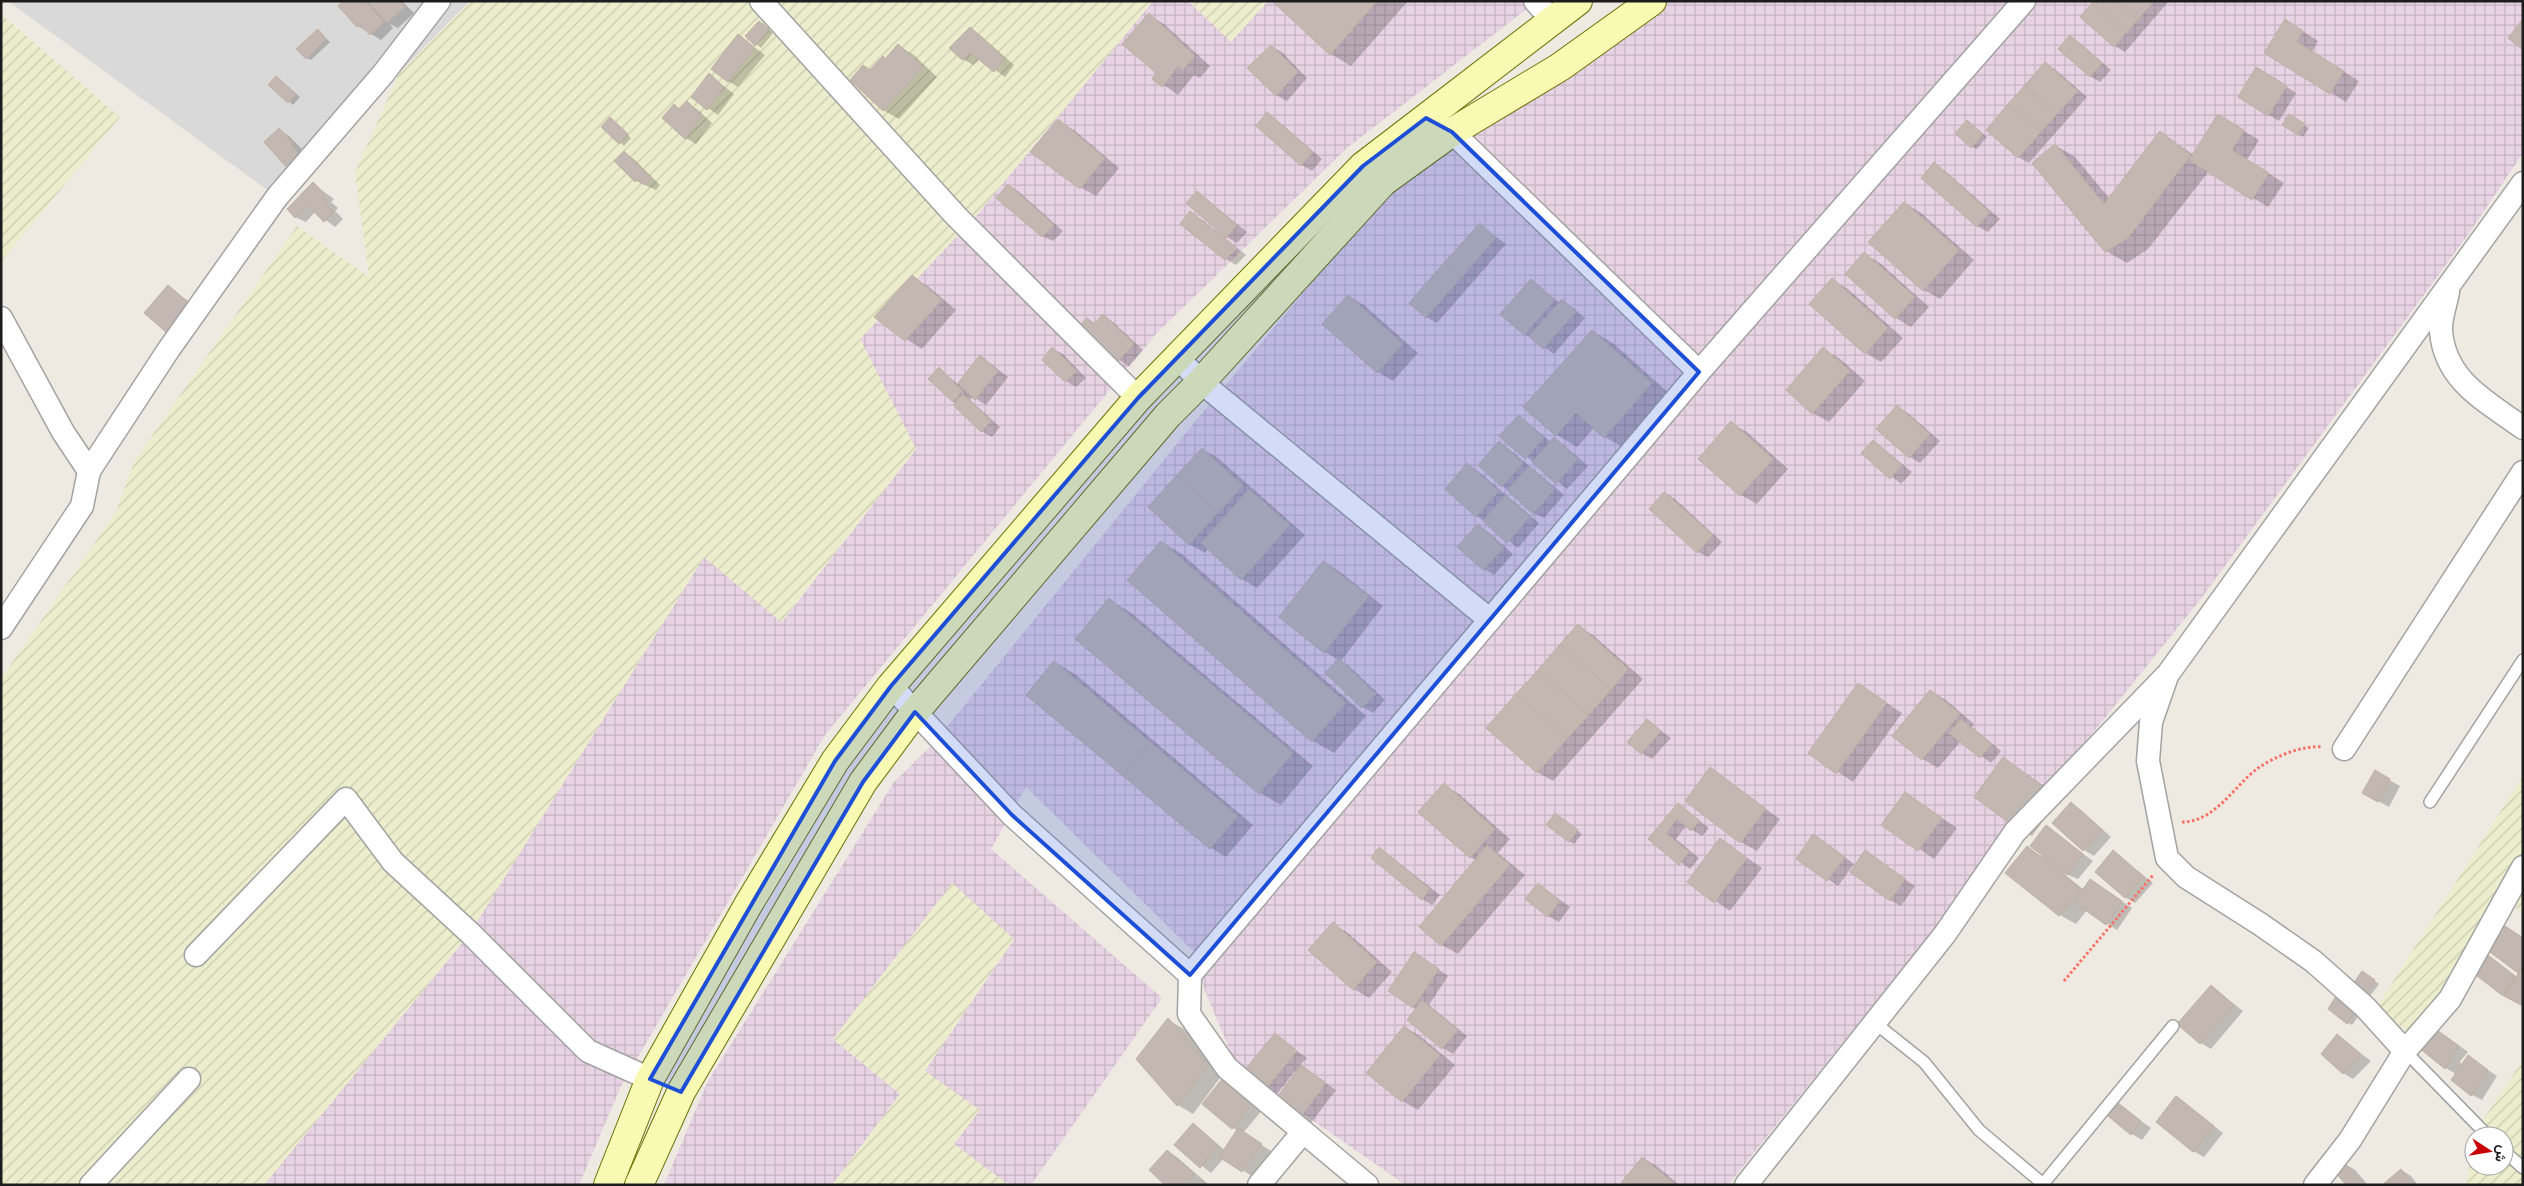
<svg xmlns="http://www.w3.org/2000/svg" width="2524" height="1186" viewBox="0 0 2524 1186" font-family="'Source Sans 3',Vazirmatn,sans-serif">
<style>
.residential{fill:#dad9d9}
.industrial{fill:url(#industrial-grid)}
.farmland{fill:url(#farmland-furrows);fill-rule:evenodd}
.shadow{fill:#0003}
.building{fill:#c2b8b1;stroke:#bfafa4}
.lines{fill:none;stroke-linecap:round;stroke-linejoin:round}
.service-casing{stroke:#a3a3a3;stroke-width:14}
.minor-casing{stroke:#a3a3a3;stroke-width:25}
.secondary-casing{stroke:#6a7304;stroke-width:30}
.path{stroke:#fb7065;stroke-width:3;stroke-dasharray:2.5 2.5;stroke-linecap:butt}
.service{stroke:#fff;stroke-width:11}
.minor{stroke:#fff;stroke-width:22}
.secondary{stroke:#f8fab3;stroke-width:28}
.marked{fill:#1d4ed8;fill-opacity:0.2;stroke:#1d4ed8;stroke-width:4;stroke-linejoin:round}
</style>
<defs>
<pattern id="industrial-grid" width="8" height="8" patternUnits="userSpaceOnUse" patternTransform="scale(1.25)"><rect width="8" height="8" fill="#e7d3e4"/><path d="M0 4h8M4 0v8" fill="none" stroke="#c6b5c3"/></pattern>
<pattern id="farmland-furrows" width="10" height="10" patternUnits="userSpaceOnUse" patternTransform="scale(1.25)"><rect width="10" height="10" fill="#ecedcc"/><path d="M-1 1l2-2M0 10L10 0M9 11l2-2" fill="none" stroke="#cacbaf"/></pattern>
</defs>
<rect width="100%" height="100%" fill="#eee9e1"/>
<path class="residential" d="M8 1H470L277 197Z"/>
<g class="industrial">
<path d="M1153 1H1188L1231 41 1268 1H1537L1347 148 1156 334 825 735 620 1088 579 1185H264L470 933 704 557 782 622 916 449 860 339 976 216Z"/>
<path d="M1638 1H2523V153L2467 236 2200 600 1728 1185H1408L1403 1183 1238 1069 1205 991 1193 951 1026 787 991 849 1162 998 1031 1185H1009L954 1144 979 1110 925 1071 1014 939 834 1040 900 1094 832 1185H664L707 1083 894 782 933 744 1198 418 1387 193Z"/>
</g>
<g class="farmland">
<path d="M470 1H1153L976 216 860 339 916 449 781 622 704 557 470 933 264 1185H1V679L116 512 134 462 297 226 369 277 355 172 399 74Z"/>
<path d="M1188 1H1268L1231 42Z"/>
<path d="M1 14 120 117 1 262Z"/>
<path d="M2523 776V912L2507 903 2420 1042 2377 1007Z"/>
<path d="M952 883 1014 939 925 1071 980 1110 954 1144 1009 1185H832L900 1094 833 1039Z"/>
<path d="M2523 1060V1185H2467L2472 1136ZM2474 1136H2504V1166H2474Z"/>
</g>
<g class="shadow">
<path d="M345 1H402L414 13 398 28 390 24 393 28 381 40 358 26Z"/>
<path d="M1274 1H1408L1351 66 1331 54Z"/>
<path d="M2095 1H2169L2125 52 2115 46Z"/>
<path d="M1149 15 1164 24 1210 66 1200 78 1194 75 1178 95 1154 78 1158 73Z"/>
<path d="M764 26 773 33 761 48 747 36Z"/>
<path d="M970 29 980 35 1014 65 1005 77 980 59 973 65 963 59Z"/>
<path d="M2301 30 2318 41 2312 52 2359 81 2346 102 2265 52Z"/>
<path d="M318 31 330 42 311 60 307 58Z"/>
<path d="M738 36 765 55 738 87 728 81Z"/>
<path d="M2070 37 2080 43 2111 70 2100 82 2090 76Z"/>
<path d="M899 46 914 55 937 77 899 119 883 110 870 71 886 60Z"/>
<path d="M1272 47 1282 52 1307 78 1287 101 1276 95Z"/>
<path d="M2046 64 2056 70 2087 97 2029 163 2018 157Z"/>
<path d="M2267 74 2296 93 2279 121 2269 115Z"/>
<path d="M709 75 734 94 718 115 692 97Z"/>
<path d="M277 77 300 97 293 105 270 85Z"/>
<path d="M687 103 697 109 712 123 696 144 686 138 664 118 675 105 680 109Z"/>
<path d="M1267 114 1277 120 1322 159 1312 171 1302 165Z"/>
<path d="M2289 116 2309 128 2303 137 2284 125Z"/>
<path d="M610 118 631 138 624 146 603 127Z"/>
<path d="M1058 121 1074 130 1119 168 1096 196 1080 187Z"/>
<path d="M1967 121 1987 137 1977 149 1972 147Z"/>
<path d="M2234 125 2259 140 2247 160 2284 183 2268 207 2209 171 2148 249 2127 263 2106 251 2055 145 2075 157 2109 198 2161 133 2194 155Z"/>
<path d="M279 130 289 136 302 149 300 151 311 162 300 175Z"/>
<path d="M624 153 634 159 660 185 656 190 636 181 616 161Z"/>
<path d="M1934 164 1944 170 2000 219 1988 232 1977 226Z"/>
<path d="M313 184 334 199 331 202 338 208 335 211 343 219 335 227 315 212 306 222 295 217Z"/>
<path d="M1008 185 1018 191 1063 231 1053 241 1042 236Z"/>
<path d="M1197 192 1247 232 1237 243 1225 236Z"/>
<path d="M1904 203 1920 212 1974 260 1940 299 1924 290 1870 242Z"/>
<path d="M1191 213 1201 219 1246 255 1236 265 1226 259 1181 224Z"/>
<path d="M1480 225 1506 244 1437 323 1426 317Z"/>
<path d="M1865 254 1880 263 1929 307 1911 327 1896 318Z"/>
<path d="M912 277 928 286 956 310 922 349 906 339Z"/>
<path d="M1832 280 1848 289 1903 338 1881 362 1866 353 1811 304Z"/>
<path d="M1531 281 1560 303 1562 301 1572 307 1585 318 1554 354 1525 334 1502 313Z"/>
<path d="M168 286 200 310 177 337 146 313Z"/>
<path d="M1348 296 1364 305 1418 353 1393 381 1378 372Z"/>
<path d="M1103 316 1113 322 1143 350 1129 366 1119 360 1081 326 1088 319 1096 324Z"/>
<path d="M1592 331 1613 343 1672 396 1626 449 1605 437 1594 428 1577 447 1557 435Z"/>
<path d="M1053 349 1063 354 1086 378 1076 387 1066 381 1044 360Z"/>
<path d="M1823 349 1839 358 1865 381 1829 422 1813 413Z"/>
<path d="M981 356 1008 377 986 405 973 397 970 400 1000 427 992 437 981 431 953 401 939 369 958 384Z"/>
<path d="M1898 407 1908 413 1940 441 1920 463 1910 457Z"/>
<path d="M1519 416 1551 442 1554 439 1564 445 1588 466 1567 489 1501 436Z"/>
<path d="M1731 423 1747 432 1788 469 1757 504 1741 495 1700 458Z"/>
<path d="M1874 441 1912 472 1901 484 1863 453Z"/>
<path d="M1499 443 1509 449 1564 495 1544 518 1534 513 1503 486Z"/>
<path d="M1202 449 1218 458 1305 535 1257 588 1242 579 1208 549 1205 553 1189 544Z"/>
<path d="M1468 465 1478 471 1539 523 1518 548 1477 516Z"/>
<path d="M1665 493 1675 499 1722 542 1708 557 1698 552Z"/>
<path d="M1478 526 1488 532 1513 554 1494 575 1484 569 1459 547Z"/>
<path d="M1161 542 1182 554 1366 716 1334 753 1313 741 1129 580Z"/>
<path d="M1324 562 1339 571 1383 606 1341 661 1349 666 1385 700 1373 713 1363 707 1339 660 1325 652 1281 617Z"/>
<path d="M1109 600 1130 612 1313 766 1281 805 1260 793Z"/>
<path d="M1578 626 1593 635 1643 679 1553 781 1537 772Z"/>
<path d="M1054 662 1075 674 1253 825 1226 857 1211 848 1027 695Z"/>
<path d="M1859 685 1902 713 1853 782 1810 753Z"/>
<path d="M1930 691 1946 700 1974 724 1972 727 2001 751 1991 763 1961 741 1938 768 1923 759 1894 736Z"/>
<path d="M1647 720 1671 738 1652 759 1642 753Z"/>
<path d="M2003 758 2060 797 2032 836 2016 827Z"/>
<path d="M1710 769 1780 819 1757 851 1741 842Z"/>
<path d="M2375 772 2400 786 2389 807 2364 793Z"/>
<path d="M1444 785 1459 794 1510 839 1498 853 1525 875 1458 954 1442 945 1420 926 1476 860 1470 857Z"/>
<path d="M1905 793 1957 828 1934 859 1883 824Z"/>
<path d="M1678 804 1709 828 1702 836 1686 826 1676 839 1699 858 1690 869 1650 839Z"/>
<path d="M2071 804 2081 810 2111 837 2094 856 2084 850Z"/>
<path d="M1560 817 1582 834 1574 844 1569 841Z"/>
<path d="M2046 827 2093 861 2078 879 2063 873 2084 890 2090 880 2132 908 2117 930 2087 910 2076 924 2060 915 2007 872 2027 848 2043 857Z"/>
<path d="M1720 839 1762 868 1730 911 1688 882Z"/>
<path d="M1824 842 1854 864 1838 886 1798 859Z"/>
<path d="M1380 848 1440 895 1432 905 1422 899Z"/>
<path d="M1866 852 1915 886 1901 906 1890 900Z"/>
<path d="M2114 852 2153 883 2135 903 2125 897Z"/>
<path d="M1538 884 1570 907 1559 922 1548 916Z"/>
<path d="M1333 924 1348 933 1392 972 1369 998 1354 989Z"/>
<path d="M2503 925 2523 938V1005L2504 995 2474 972 2485 954 2517 977 2520 973 2488 949Z"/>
<path d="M1425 960 1448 976 1429 1005 1467 1036 1453 1054 1443 1048 1417 1009 1390 991Z"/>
<path d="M2367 975 2379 984 2370 996 2365 993Z"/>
<path d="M2211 986 2243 1011 2211 1049 2201 1043Z"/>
<path d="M2338 995 2359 1015 2352 1025 2348 1023Z"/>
<path d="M1168 1020 1184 1029 1223 1074 1193 1114 1178 1105Z"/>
<path d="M1405 1027 1420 1036 1455 1065 1418 1110 1403 1101Z"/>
<path d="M1275 1035 1307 1058 1300 1065 1336 1090 1311 1123 1301 1117 1298 1072 1296 1070 1277 1094 1267 1088Z"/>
<path d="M2444 1035 2468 1052 2460 1061 2462 1066 2468 1057 2497 1076 2482 1100 2472 1095 2456 1074 2446 1068Z"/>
<path d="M2337 1036 2371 1061 2353 1079 2343 1073Z"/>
<path d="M1224 1080 1263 1109 1243 1133 1271 1151 1253 1177 1224 1158 1211 1173 1176 1145 1193 1125 1225 1150 1238 1131 1233 1128Z"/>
<path d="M2177 1098 2223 1133 2204 1157 2193 1151Z"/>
<path d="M2118 1105 2151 1128 2142 1140 2132 1134Z"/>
<path d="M1167 1151 1177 1157 1209 1185H1167Z"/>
<path d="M1643 1158 1658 1167 1679 1185H1625Z"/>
<path d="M2345 1164 2355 1170 2368 1185H2348Z"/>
<path d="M2401 1170 2411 1176 2418 1185H2384Z"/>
</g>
<g class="building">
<path d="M343 1H365L384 22 370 35 360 25 357 27 338 6Z"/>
<path d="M367 1H399L405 7 387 23Z"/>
<path d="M1272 1H1377L1330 55Z"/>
<path d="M2093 1H2117L2138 20 2126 33 2092 3Z"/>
<path d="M2117 1H2154L2138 20Z"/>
<path d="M2092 3 2126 33 2114 47 2080 17Z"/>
<path d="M1149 13 1195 56 1183 70 1178 66 1162 87 1152 79 1156 73 1122 44Z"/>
<path d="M2285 19 2303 31 2297 42 2344 71 2330 94 2264 53Z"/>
<path d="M2523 19V50L2508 38Z"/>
<path d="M759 21 769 29 755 46 745 36Z"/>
<path d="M970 27 1005 58 994 72 971 53 962 60 949 48Z"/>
<path d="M318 29 326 39 306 59 296 49Z"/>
<path d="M738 34 755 48 728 82 711 69Z"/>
<path d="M2070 35 2102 63 2090 77 2058 49Z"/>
<path d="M898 44 923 67 883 111 850 80 863 65 870 70 883 56 885 59Z"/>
<path d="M1271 45 1298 72 1276 96 1247 68Z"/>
<path d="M2045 62 2078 91 2057 114 2025 85Z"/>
<path d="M2256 67 2287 86 2268 116 2238 97Z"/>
<path d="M709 73 724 87 707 110 691 97Z"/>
<path d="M276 76 296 94 288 103 268 85Z"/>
<path d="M2025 85 2057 114 2041 132 2008 104Z"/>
<path d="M687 101 702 116 685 139 662 118 674 104 679 109Z"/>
<path d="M2008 104 2041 132 2018 158 1986 130Z"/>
<path d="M1267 112 1313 152 1301 166 1256 126Z"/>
<path d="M2218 114 2244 130 2232 150 2269 173 2252 200 2189 160Z"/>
<path d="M2289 114 2305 124 2298 135 2282 125Z"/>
<path d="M610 117 628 134 619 144 601 127Z"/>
<path d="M1058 119 1105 158 1080 189 1030 152Z"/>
<path d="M1967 120 1983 134 1971 148 1955 133Z"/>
<path d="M279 128 293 143 291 145 301 156 289 170 264 142Z"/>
<path d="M2160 131 2191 155 2128 238 2105 252 2032 163 2055 144 2104 204Z"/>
<path d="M624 151 651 178 645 185 637 179 635 182 614 161Z"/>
<path d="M1934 162 1990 212 1977 227 1921 178Z"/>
<path d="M313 182 324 193 322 195 328 202 325 204 334 212 324 222 307 205 295 218 287 209Z"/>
<path d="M1008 184 1054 225 1042 237 996 198Z"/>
<path d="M1197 191 1237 225 1226 238 1186 203Z"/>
<path d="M1904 202 1959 250 1923 291 1868 242Z"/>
<path d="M1190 211 1237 248 1225 260 1180 224Z"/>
<path d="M1480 223 1496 238 1461 278 1444 263Z"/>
<path d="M1864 252 1915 297 1895 319 1845 274Z"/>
<path d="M1444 263 1461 278 1426 318 1409 303Z"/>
<path d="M912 275 942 300 905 341 874 317Z"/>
<path d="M1832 278 1888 328 1865 354 1809 304Z"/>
<path d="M1531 279 1555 300 1524 335 1500 314Z"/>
<path d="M168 285 190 304 166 332 144 313Z"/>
<path d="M1348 295 1403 344 1377 373 1322 324Z"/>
<path d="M1562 299 1576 312 1543 349 1529 336Z"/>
<path d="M1103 314 1134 344 1118 361 1079 326 1087 318 1094 324Z"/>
<path d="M1592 330 1652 383 1604 438 1576 413 1556 436 1523 407Z"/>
<path d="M1052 347 1077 371 1065 382 1042 360Z"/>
<path d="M1823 347 1850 371 1812 414 1786 390Z"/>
<path d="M980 355 998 371 975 400 958 383Z"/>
<path d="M939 367 962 391 953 402 928 379Z"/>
<path d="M963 394 991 421 981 432 953 405Z"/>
<path d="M1897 405 1930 434 1909 458 1876 429Z"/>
<path d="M1519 415 1544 438 1525 459 1499 436Z"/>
<path d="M1731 421 1773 459 1740 496 1698 459Z"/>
<path d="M1554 437 1578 459 1556 484 1532 462Z"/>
<path d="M1873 440 1902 465 1890 479 1861 453Z"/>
<path d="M1499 441 1523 463 1502 487 1478 465Z"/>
<path d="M1202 448 1243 486 1218 513 1177 475Z"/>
<path d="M1467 463 1499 491 1476 517 1445 489Z"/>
<path d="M1529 466 1555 489 1533 514 1507 490Z"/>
<path d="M1177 475 1218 513 1189 545 1148 507Z"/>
<path d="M1249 489 1290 525 1241 580 1201 543Z"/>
<path d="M1664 492 1713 535 1697 553 1649 509Z"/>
<path d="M1505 495 1530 517 1507 543 1483 521Z"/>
<path d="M1478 524 1504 548 1483 570 1457 547Z"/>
<path d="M1161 541 1346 703 1312 742 1127 580Z"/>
<path d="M1323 561 1369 596 1324 653 1279 617Z"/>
<path d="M1109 598 1293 753 1259 794 1075 639Z"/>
<path d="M1578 624 1628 669 1611 690 1560 644Z"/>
<path d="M1560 644 1611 690 1589 715 1538 670Z"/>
<path d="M1339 658 1376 694 1362 708 1325 673Z"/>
<path d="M1054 661 1150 742 1122 775 1026 695Z"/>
<path d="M1538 670 1589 715 1567 739 1516 694Z"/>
<path d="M1858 683 1887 703 1836 774 1808 753Z"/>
<path d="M1930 690 1960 714 1922 760 1892 736Z"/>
<path d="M1516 694 1567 739 1537 773 1486 728Z"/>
<path d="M1647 719 1661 731 1641 754 1627 742Z"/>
<path d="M1961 719 1992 744 1980 758 1949 733Z"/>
<path d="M1150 742 1238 816 1210 849 1122 775Z"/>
<path d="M2003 757 2045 788 2016 828 1974 797Z"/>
<path d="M1710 767 1766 809 1740 843 1685 801Z"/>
<path d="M2375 770 2390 779 2378 802 2362 793Z"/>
<path d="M1444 783 1495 829 1470 858 1418 812Z"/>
<path d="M1905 792 1942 818 1918 851 1881 825Z"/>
<path d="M2071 802 2102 830 2083 851 2052 823Z"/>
<path d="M1678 803 1700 821 1691 831 1677 819 1666 833 1689 852 1679 865 1648 839Z"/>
<path d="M1555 813 1578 830 1569 842 1546 825Z"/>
<path d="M2046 825 2083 854 2067 875 2030 846Z"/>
<path d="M1813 834 1845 857 1827 881 1796 859Z"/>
<path d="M1720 838 1747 858 1714 903 1687 882Z"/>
<path d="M1487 845 1510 865 1441 946 1419 927Z"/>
<path d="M2027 846 2081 889 2059 916 2005 873Z"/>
<path d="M1379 847 1430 889 1422 900 1371 858Z"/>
<path d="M1865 850 1905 879 1890 901 1850 872Z"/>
<path d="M2113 850 2143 876 2125 898 2095 872Z"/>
<path d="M2090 879 2122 901 2106 925 2074 902Z"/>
<path d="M1538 883 1560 901 1548 917 1525 899Z"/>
<path d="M1333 922 1377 962 1353 990 1308 950Z"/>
<path d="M2502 924 2523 938V964L2518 973 2486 949Z"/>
<path d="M1414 952 1439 969 1413 1008 1388 991Z"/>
<path d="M2484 952 2515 976 2503 996 2472 972Z"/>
<path d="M2523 966V1006L2504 996Z"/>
<path d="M2362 971 2375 980 2365 994 2353 984Z"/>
<path d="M2211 985 2234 1005 2200 1044 2177 1024Z"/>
<path d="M2338 993 2355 1011 2347 1024 2328 1009Z"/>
<path d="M1422 1000 1458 1030 1442 1049 1407 1020Z"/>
<path d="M1168 1018 1208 1065 1177 1106 1136 1059Z"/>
<path d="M1404 1026 1440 1055 1402 1102 1366 1073Z"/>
<path d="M2434 1028 2459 1046 2451 1055 2452 1059 2445 1069 2418 1047Z"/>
<path d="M1275 1033 1297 1051 1266 1089 1244 1071Z"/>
<path d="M2337 1034 2361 1054 2343 1074 2321 1054Z"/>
<path d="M2468 1055 2488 1070 2471 1096 2451 1080Z"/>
<path d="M1301 1065 1326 1083 1300 1118 1275 1100Z"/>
<path d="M1223 1078 1253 1102 1232 1129 1202 1104Z"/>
<path d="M2176 1096 2214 1126 2193 1152 2156 1122Z"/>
<path d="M2118 1103 2141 1121 2131 1135 2108 1116Z"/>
<path d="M1193 1123 1219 1146 1200 1168 1174 1145Z"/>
<path d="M1238 1128 1262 1144 1242 1172 1219 1157Z"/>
<path d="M1167 1150 1194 1174 1184 1185H1165L1149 1170Z"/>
<path d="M1642 1157 1676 1185H1623L1621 1183Z"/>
<path d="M2344 1163 2365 1185H2346L2336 1173Z"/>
<path d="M2401 1169 2414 1185H2382Z"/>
</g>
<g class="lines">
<g class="service-casing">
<g id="service">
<path d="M2430 802 2523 660"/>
<path d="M1875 1023 1924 1062 1979 1130 2043 1184 2173 1026"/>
<path d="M2405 1051 2488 1136"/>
<path d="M2504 1151 2523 1168"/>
</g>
</g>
<g class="minor-casing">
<g id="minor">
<path d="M761 1 956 216 1138 398"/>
<path d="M1535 1 1552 20"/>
<path d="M1438 125 1452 132 1699 372"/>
<path d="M2448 292C2446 304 2440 319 2441 331 2445 381 2486 401 2523 428"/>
<path d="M1 318 63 432 89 471 82 506 1 628"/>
<path d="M1178 358 1201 382 1490 620"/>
<path d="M89 471 169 349 277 197 383 74 439 1"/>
<path d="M2166 679 2151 722 2148 761 2167 858 2186 877 2260 924 2313 961 2365 1007 2405 1051"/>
<path d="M891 686 1012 815 1190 975"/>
<path d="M2344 749 2523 472"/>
<path d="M196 955 346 799 393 862 470 933 588 1051 650 1079"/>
<path d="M91 1185 189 1079"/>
<path d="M1259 1185 1303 1132"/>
<path d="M1367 1185 1227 1068 1189 1014 1190 975 1699 372 2024 1"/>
<path d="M1746 1185 1945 934 2015 832 2168 674 2523 183"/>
<path d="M2315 1185 2350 1140 2405 1051 2450 999 2523 867"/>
</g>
</g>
<g class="secondary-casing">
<g id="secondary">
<path d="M608 1185 650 1079 748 905 835 761 891 686 1138 398 1363 166 1578 1"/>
<path d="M639 1185 681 1092 863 782 915 712 1168 415 1201 382 1383 182 1452 132 1560 67 1652 1"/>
</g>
</g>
<g class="path">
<path d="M2182 822C2215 822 2234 786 2258 768 2276 756 2302 745 2323 747"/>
<path d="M2064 981 2154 874"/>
</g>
<use href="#service" class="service"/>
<use href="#minor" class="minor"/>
<use href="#secondary" class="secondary"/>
</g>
<path class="marked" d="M1426 118 1452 132 1699 372 1190 975 1012 815 915 712 863 782 681 1092 650 1079 835 761 891 686 1138 398 1363 166Z"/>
<rect width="2524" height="1186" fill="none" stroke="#1c1c1c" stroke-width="5"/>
<g transform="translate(2489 1151) rotate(102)"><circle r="24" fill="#ffffff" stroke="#a4a4a4"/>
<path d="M0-4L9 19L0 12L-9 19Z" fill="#c80006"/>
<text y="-8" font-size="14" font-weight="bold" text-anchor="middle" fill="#1c1c1c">ش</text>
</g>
</svg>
